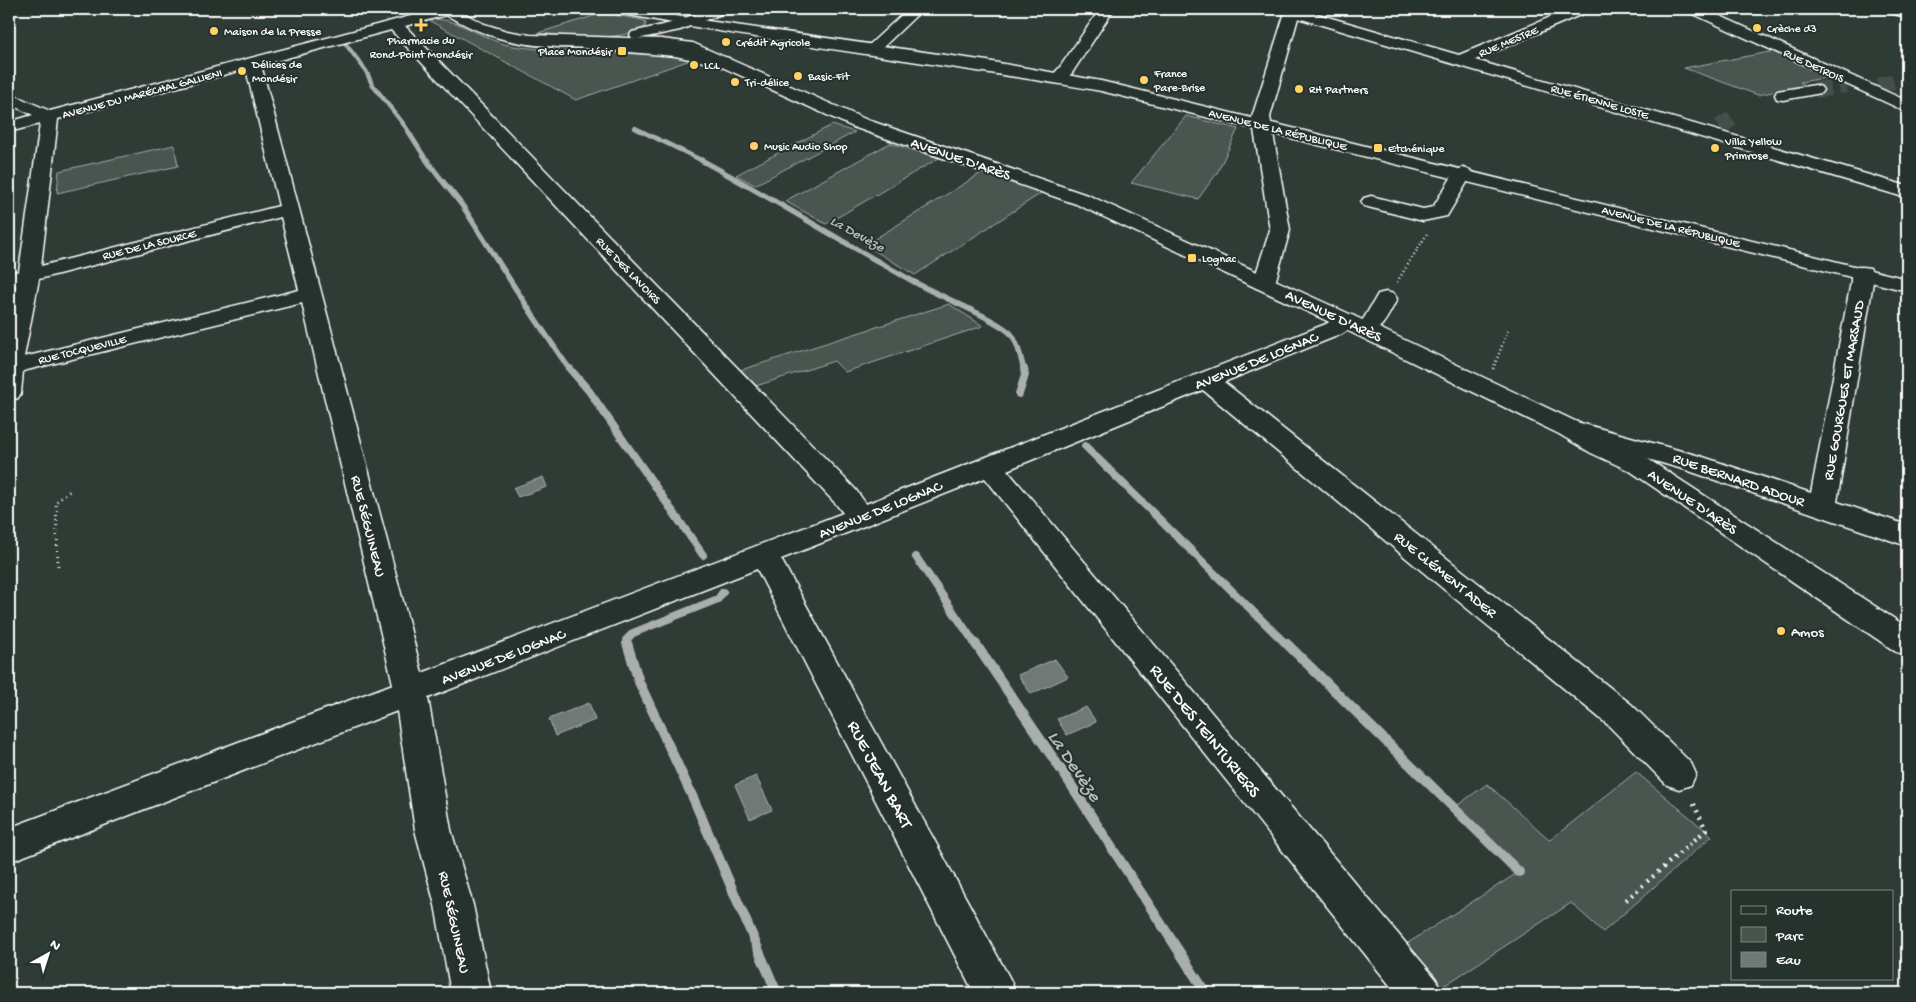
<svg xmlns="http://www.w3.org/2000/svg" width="1916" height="1002" viewBox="0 0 1916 1002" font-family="'Gochi Hand',sans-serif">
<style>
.green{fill:#4a544f;stroke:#a4aaa7}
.water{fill:#707975;stroke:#a9afac}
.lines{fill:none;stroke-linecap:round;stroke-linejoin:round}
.stream-far3{stroke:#a9afac;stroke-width:4.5}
.stream-far2{stroke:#a9afac;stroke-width:5.5}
.stream-far1{stroke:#a9afac;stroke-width:8}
.stream{stroke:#a9afac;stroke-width:10}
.minor-tunnel{stroke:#444f49;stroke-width:16;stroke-dasharray:16 8;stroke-linecap:butt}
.minor-casing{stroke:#fff;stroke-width:3}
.major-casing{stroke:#fff;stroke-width:3}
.path-far3{stroke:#fff;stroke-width:2;stroke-dasharray:0.5 2.5;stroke-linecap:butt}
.path-far2{stroke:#fff;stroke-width:2.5;stroke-dasharray:1 3;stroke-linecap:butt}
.path-far1{stroke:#fff;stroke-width:3;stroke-dasharray:1 4;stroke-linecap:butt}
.path{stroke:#fff;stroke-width:4.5;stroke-dasharray:2 5;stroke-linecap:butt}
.minor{fill:#26332d;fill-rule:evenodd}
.major{fill:#26332d;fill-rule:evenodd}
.poi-dot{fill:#ffd166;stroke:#26332d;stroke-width:2}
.labels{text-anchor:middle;stroke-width:4;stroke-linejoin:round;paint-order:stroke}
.far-poi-label{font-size:12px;fill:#fff;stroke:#26332d;text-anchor:start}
.far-street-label{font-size:12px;fill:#fff;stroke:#26332d}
.far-water-label{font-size:14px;font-style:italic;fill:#b8bcba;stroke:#26332d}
.street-label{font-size:15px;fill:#fff;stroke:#26332d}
.poi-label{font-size:15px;fill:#fff;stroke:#26332d;text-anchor:start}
.near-street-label{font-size:18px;fill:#fff;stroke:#26332d}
.near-water-label{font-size:19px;font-style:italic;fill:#b8bcba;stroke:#26332d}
</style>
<rect width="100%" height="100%" fill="#2f3b35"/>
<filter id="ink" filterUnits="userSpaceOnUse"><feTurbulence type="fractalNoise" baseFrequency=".02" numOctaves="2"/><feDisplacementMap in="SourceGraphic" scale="10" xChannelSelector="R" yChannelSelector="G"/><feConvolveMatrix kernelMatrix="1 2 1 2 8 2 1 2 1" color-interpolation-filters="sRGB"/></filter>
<g filter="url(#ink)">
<g class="green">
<path d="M603 13 642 20 646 22 645 27C617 43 568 36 538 33Z"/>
<path d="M437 19C464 21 486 42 513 46 574 55 635 51 696 58L576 100 428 20Z"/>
<path d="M1775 51 1832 77 1800 82 1805 85 1758 95 1684 68Z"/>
<path d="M1186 116 1238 129 1217 173 1198 199 1131 183Z"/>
<path d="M832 125 855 132 755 185 736 175Z"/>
<path d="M890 143 939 158 826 224 785 201Z"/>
<path d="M174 145 178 166 57 193 59 171Z"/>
<path d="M983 172 1043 192 915 275 865 245Z"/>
<path d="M949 304 983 326 845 372 834 361 756 386 741 370Z"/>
<path d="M1636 772 1712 836 1603 932 1571 903 1436 991 1400 948 1522 870 1455 807 1487 784 1550 840Z"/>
</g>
<g class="water">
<path d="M543 477 547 487 518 497 513 488Z"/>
<path d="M1055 659 1068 677 1031 694 1018 675Z"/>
<path d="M589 703 595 720 555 736 549 719Z"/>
<path d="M1086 707 1096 722 1067 735 1057 719Z"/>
<path d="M756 776 772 810 750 819 735 785Z"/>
</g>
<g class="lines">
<g class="stream-far3">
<path d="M345 43 366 71 372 84 405 126 427 161"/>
<path d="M635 128 703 161"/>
</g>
<g class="stream-far2">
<path d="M427 160C438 178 454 193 466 211 500 265 534 319 571 371"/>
<path d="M701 160C774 199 845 244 918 284 937 295 1001 321 1012 335 1019 345 1021 359 1024 371"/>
</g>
<g class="stream-far1">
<path d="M570 369 589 391 703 555"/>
<path d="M1019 394 1025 375 1024 369"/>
<path d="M1085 446 1287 645"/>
<path d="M916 557 976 645"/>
<path d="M627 645 626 640 633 633 718 599 723 592"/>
</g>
<g class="stream">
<path d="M627 643 639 682 694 800 777 993"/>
<path d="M975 643 1066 777 1206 993"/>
<path d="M1286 643 1519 872"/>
</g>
<g class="minor-tunnel">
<path d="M1878 86 1898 80"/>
<path d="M1815 90 1847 85"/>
<path d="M1719 127 1732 119"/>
</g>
<g class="minor-casing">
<g id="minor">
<path d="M437 9H460L458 12 405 26 856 490 866 504 1326 324C1336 318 1342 313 1354 316L1357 321 1354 326 1342 334 1224 382 1632 705 1691 763 1696 774 1691 785 1679 789 1667 785 1608 725 1203 390 1007 470 1436 979 1442 993H1396L985 478 781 559 1010 979 1016 993H974L757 569 428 698 451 830 473 905 491 993H451L435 905 415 830 397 711 9 862V828L393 684 302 303 23 371 21 393 18 398 9 401V318L16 285 9 286V274L19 271 40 124 9 132V122L33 115 9 104V93L50 111ZM391 30 836 504 843 513 422 673 261 65ZM246 69 279 206 41 266 58 119ZM281 217 299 290 24 357 39 279Z"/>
<path d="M709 9H728L726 12 680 30 637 39 632 38 630 35 632 32 671 23Z"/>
<path d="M908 9H923L878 52H868L865 49 868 46Z"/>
<path d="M1100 9H1114L1072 73 1064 81H1052L1050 78 1060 67Z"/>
<path d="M1286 9H1300L1459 55 1570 9H1589L1587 12 1475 60 1907 186V198L1298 18 1270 117 1290 230 1275 283 1272 288 1264 289 1256 288 1253 283 1270 230 1252 117Z"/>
<path d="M1687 9H1705L1907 101V112L1689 12Z"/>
<path d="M1887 9H1907V18L1889 12Z"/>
<path d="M587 40 675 46 729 58 731 61 729 64 723 66 675 56 582 48 579 45 582 42Z"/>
<path d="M1815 85 1821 87 1823 90 1821 93 1783 100 1777 99 1775 95 1777 91Z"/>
<path d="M1463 168 1470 170 1472 174 1447 216 1423 221 1364 206 1361 202 1364 198 1371 196 1423 209 1433 207 1456 170Z"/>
<path d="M1862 267 1870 268 1873 273V282L1837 502 1907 525V546L1686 470 1564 435 1560 429 1564 423 1573 421 1703 457 1811 493 1851 282V273L1854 268Z"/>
<path d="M1386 292 1394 294 1397 299C1388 316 1379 340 1356 334L1353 329 1364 318 1378 294Z"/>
</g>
</g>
<g class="major-casing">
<g id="major">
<path d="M438 9H456L484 24 507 31 530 35 662 39 693 43 865 119 1090 196 1354 316 1577 422 1609 441 1648 459 1907 627V655L1896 652 1630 471 1591 453 1559 434 1338 326 1076 204 853 127 685 50C624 43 559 55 499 38 477 32 460 22 440 12Z"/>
<path d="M611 9H640L687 18 987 61 1101 81 1907 279V291L1101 91C940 63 778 44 618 13L613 12Z"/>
</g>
</g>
<path class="path-far3" d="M502 9V12L507 16"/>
<g class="path-far2">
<path d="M1397 282 1427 234"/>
<path d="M1493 369 1508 330"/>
</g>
<path class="path-far1" d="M58 566 56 502 71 490"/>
<path class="path" d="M1626 900 1706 830 1692 800"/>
<use href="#minor" class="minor"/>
<use href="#major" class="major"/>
</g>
</g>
<g class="poi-dot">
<path d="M418.5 17.5h5v5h5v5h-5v5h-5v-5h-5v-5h5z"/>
<circle cx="1757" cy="28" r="5"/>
<circle cx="214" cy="31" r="5"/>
<circle cx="726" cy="42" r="5"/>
<rect x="617" y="46" width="10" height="10" rx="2.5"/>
<circle cx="694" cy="65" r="5"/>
<circle cx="242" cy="71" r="5"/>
<circle cx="798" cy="76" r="5"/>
<circle cx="1144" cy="80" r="5"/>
<circle cx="735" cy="82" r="5"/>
<circle cx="1299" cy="89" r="5"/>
<circle cx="754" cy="146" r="5"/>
<rect x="1373" y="143" width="10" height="10" rx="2.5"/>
<circle cx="1715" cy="148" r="5"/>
<rect x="1187" y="253" width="10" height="10" rx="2.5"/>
<circle cx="1781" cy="631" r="5"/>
</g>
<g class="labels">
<g class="far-poi-label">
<text x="1767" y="32">Crèche d3</text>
<text x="224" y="35">Maison de la Presse</text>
<text x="421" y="44" text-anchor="middle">Pharmacie du<tspan x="421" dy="14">Rond-Point Mondésir</tspan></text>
<text x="736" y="46">Crédit Agricole</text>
<text x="612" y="55" text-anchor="end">Place Mondésir</text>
<text x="252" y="68">Délices de<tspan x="252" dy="14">Mondésir</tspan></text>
<text x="704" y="69">LCL</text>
<text x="1154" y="77">France<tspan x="1154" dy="14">Pare-Brise</tspan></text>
<text x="808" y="80">Basic-Fit</text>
<text x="745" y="86">Tri-délice</text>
<text x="1309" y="93">RH Partners</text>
<text x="1725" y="145">Villa Yellow<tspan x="1725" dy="14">Primrose</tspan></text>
<text x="764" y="150">Music Audio Shop</text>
<text x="1388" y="152">Etchénique</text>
<text x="1202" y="262">Lognac</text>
</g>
<g class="far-street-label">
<text transform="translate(1508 41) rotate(-23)" y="4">RUE MESTRE</text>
<text transform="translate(1814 65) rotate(25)" y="4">RUE DETROIS</text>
<text transform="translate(142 93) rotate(-15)" y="4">AVENUE DU MARÉCHAL GALLIENI</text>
<text transform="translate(1600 101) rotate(16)" y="4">RUE ÉTIENNE LOSTE</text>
<text transform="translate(1278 129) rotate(14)" y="4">AVENUE DE LA RÉPUBLIQUE</text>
<text transform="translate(1671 226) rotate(14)" y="4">AVENUE DE LA RÉPUBLIQUE</text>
<text transform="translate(149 244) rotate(-14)" y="4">RUE DE LA SOURCE</text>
<text transform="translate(629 270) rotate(46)" y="4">RUE DES LAVOIRS</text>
<text transform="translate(82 349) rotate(-14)" y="4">RUE TOCQUEVILLE</text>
</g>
<g class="far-water-label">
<text transform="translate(858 233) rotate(29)" y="5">La Devèze</text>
</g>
<g class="street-label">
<text transform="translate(961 158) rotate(19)" y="5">AVENUE D'ARÈS</text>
<text transform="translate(1334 315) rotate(25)" y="5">AVENUE D'ARÈS</text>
<text transform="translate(1256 360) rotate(-22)" y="5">AVENUE DE LOGNAC</text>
<text transform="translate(1843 390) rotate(-80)" y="5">RUE GOURGUES ET MARSAUD</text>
<text transform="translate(1739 479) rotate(19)" y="5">RUE BERNARD ADOUR</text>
<text transform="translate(1693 501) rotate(34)" y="5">AVENUE D'ARÈS</text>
<text transform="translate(880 509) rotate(-22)" y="5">AVENUE DE LOGNAC</text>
<text transform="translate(369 526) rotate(76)" y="5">RUE SÉGUINEAU</text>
<text transform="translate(1446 574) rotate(39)" y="5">RUE CLÉMENT ADER</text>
<text transform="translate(503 656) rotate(-21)" y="5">AVENUE DE LOGNAC</text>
<text transform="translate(455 922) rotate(78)" y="5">RUE SÉGUINEAU</text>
</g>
<g class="poi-label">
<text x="1791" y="636">Amos</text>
</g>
<g class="near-street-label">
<text transform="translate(1206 730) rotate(51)" y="6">RUE DES TEINTURIERS</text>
<text transform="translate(881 774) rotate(62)" y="6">RUE JEAN BART</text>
</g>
<g class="near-water-label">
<text transform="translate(1076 765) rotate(56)" y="7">La Devèze</text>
</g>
</g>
<rect width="1916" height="1002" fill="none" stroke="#26332d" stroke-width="30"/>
<rect x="15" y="15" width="1886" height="972" fill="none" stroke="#fff" stroke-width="2" filter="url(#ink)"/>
<rect x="1731" y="890" width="162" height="90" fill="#26332d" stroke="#7d8581"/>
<rect x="1741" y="906" width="25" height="8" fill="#26332d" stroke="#7d8581"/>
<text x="1776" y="914" font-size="15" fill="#ffffff">Route</text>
<rect x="1741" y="927" width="25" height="15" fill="#4a544f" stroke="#7d8581"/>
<text x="1776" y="940" font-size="15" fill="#ffffff">Parc</text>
<rect x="1741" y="952" width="25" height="15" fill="#707975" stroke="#7d8581"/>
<text x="1776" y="964" font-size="15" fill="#ffffff">Eau</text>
<g transform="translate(48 954) rotate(39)" stroke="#26332d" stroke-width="4" paint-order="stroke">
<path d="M0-4L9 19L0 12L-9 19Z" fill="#ffffff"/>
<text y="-8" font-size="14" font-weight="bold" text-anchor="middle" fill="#ffffff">N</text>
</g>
</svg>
